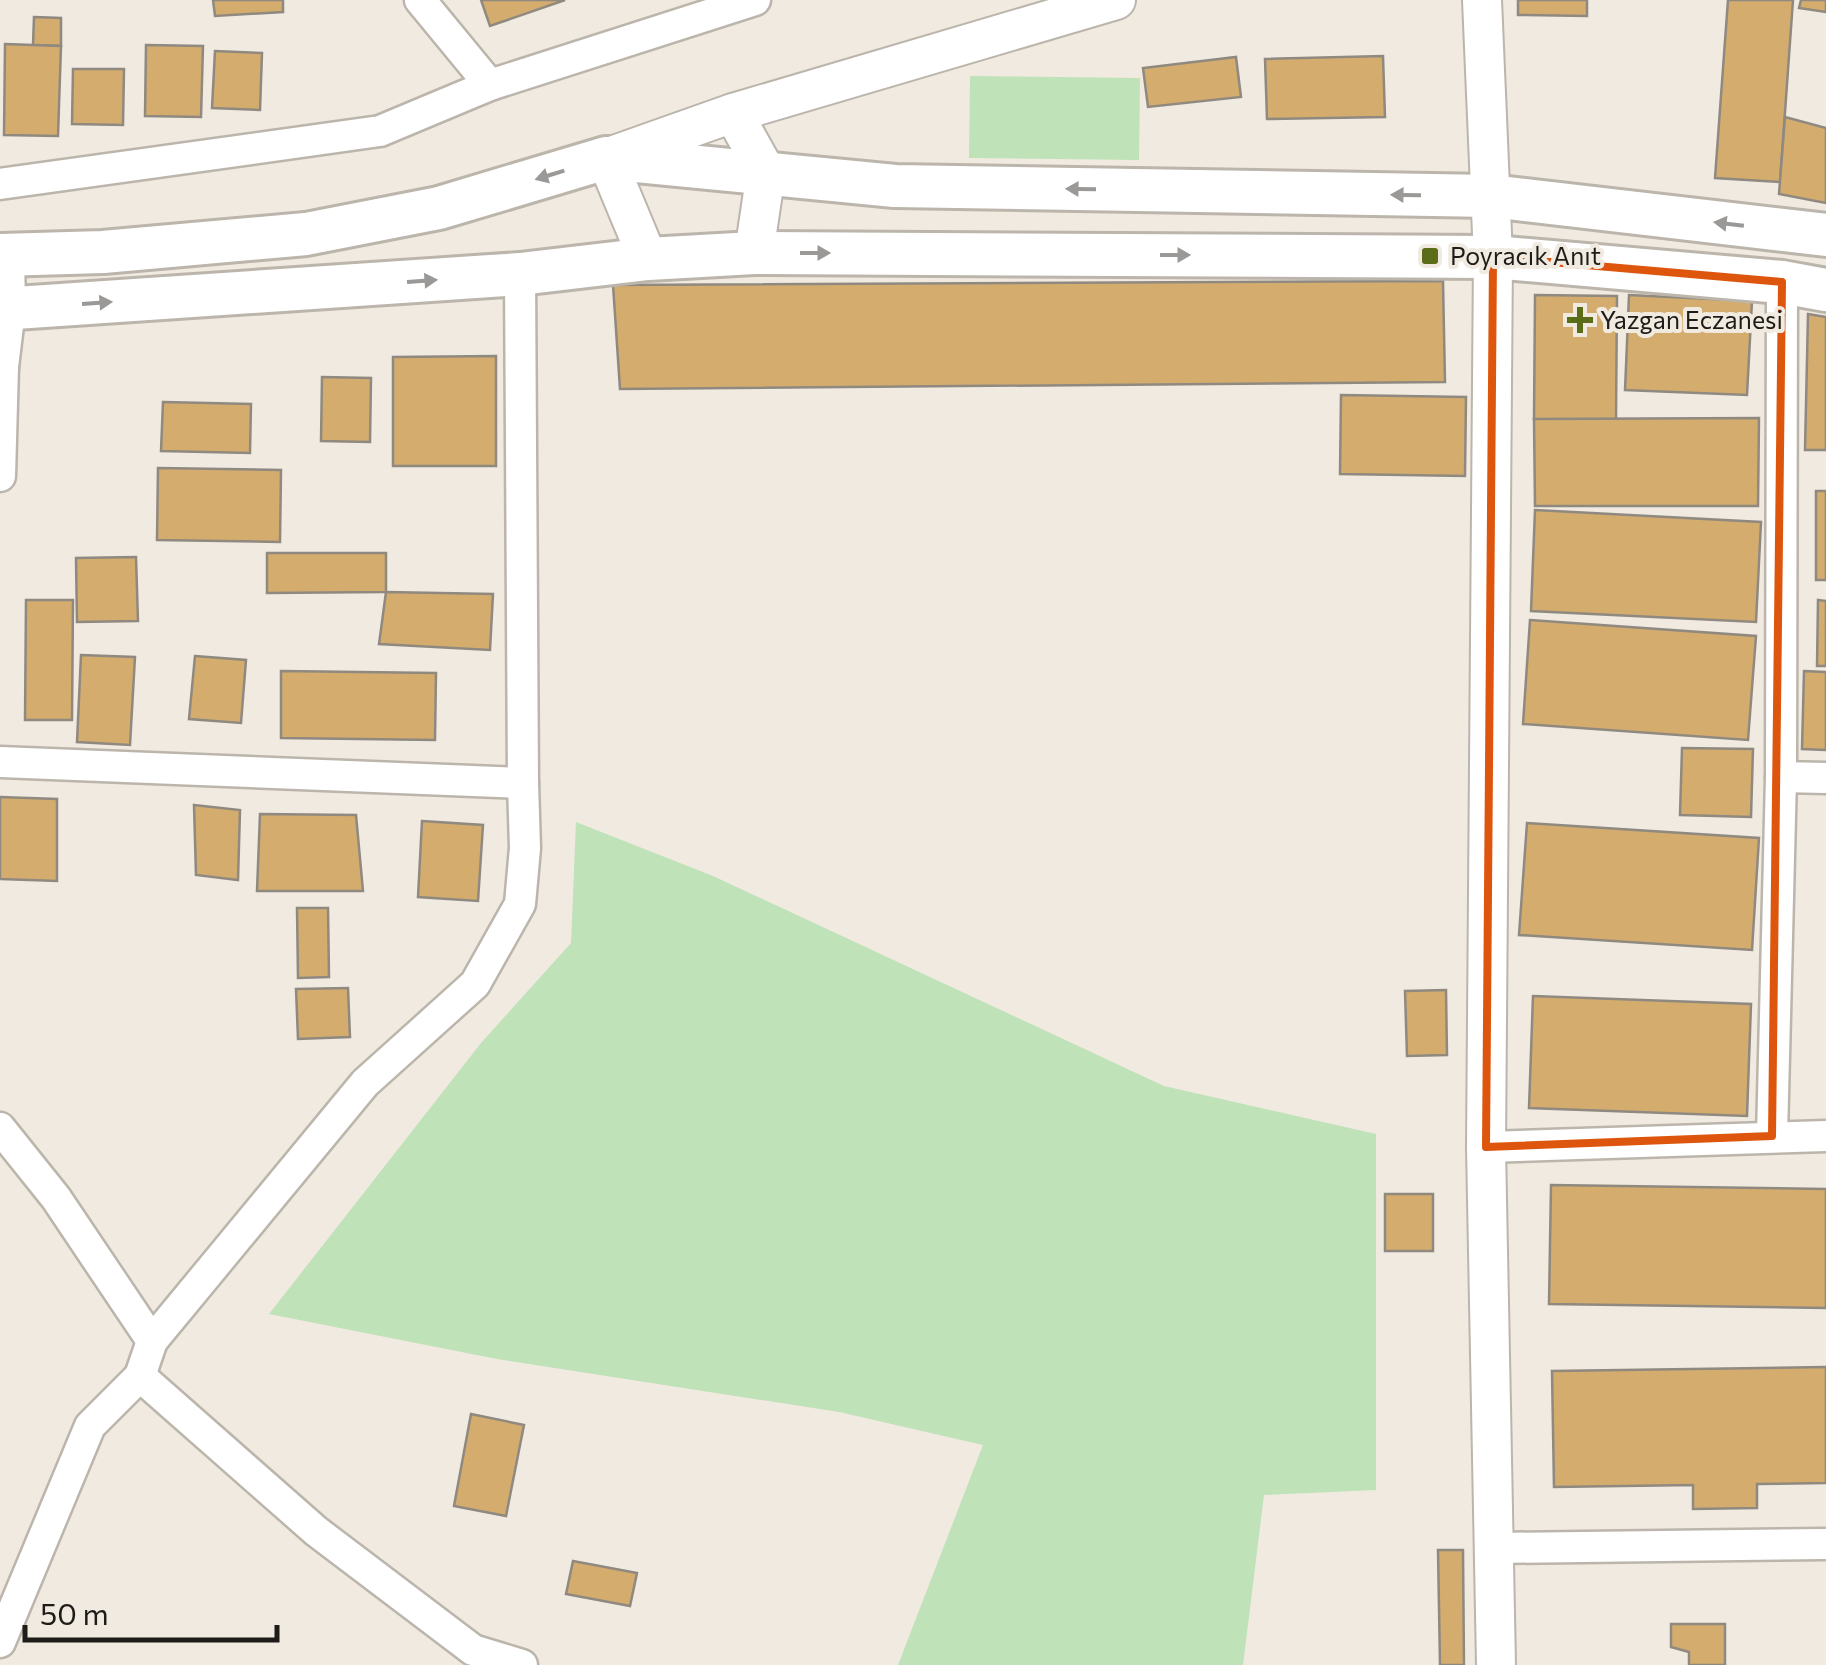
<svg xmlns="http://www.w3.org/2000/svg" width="1826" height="1665" viewBox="0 0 1826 1665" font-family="Commissioner,sans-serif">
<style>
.green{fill:#bfe2b8}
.building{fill:#d4ad6e;stroke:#8f8980;stroke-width:2.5}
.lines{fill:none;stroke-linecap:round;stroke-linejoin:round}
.minor-casing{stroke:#bbb5ab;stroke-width:35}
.tertiary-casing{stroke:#bbb5ab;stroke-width:42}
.secondary-casing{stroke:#bbb5ab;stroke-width:48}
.minor{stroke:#fff;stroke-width:30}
.tertiary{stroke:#fff;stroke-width:38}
.secondary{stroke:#fff;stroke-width:42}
.oneway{fill:#9a9997}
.marked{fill:none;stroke:#de560d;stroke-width:8;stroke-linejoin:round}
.poi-dot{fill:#5c6d19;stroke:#f1eae0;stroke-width:4}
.labels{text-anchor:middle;stroke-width:8;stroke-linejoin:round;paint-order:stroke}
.poi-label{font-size:25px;fill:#1e1c18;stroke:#f1eae0;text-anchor:start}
</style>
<rect width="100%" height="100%" fill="#f1eae0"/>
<g class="green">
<path d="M970 76 1140 78 1139 160 969 158Z"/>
<path d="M576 822 713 876 1164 1086 1376 1134V1490L1264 1495 1243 1665H898L983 1445 839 1412 497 1359 269 1314 481 1043 571 943Z"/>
</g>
<g class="building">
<path d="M213 0H283V12L215 16Z"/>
<path d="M481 0H565L490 26Z"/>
<path d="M1518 0H1587V16L1518 15Z"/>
<path d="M1728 0H1793L1780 182 1715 178Z"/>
<path d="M1801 0H1826V12L1799 8Z"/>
<path d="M34 17 61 18V46L33 45Z"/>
<path d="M5 44 61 46 58 136 4 135Z"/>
<path d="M146 45 203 46 201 117 145 116Z"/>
<path d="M215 51 262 53 260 110 212 108Z"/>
<path d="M1383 56 1385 117 1267 119 1265 59Z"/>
<path d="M1236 57 1241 97 1148 107 1143 68Z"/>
<path d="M73 69H124L123 125 72 124Z"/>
<path d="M1785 117 1826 128V203L1779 194Z"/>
<path d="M1443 281 1445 382 620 389 613 285Z"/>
<path d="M1535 295 1617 296 1616 420 1534 419Z"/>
<path d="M1629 295 1752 301 1747 395 1625 390Z"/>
<path d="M1808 314 1826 317V450H1805Z"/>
<path d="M496 356V466H393V357Z"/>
<path d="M322 377 371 378 370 442 321 441Z"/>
<path d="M1341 395 1466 397 1465 476 1340 474Z"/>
<path d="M163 402 251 404 250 453 161 451Z"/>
<path d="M1759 418 1758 506H1535L1534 419Z"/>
<path d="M158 468 281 470 280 542 157 540Z"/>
<rect x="1816" y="491" width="10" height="89"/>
<path d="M1535 510 1761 522 1756 622 1531 611Z"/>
<path d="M267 553H386V592L267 593Z"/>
<path d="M136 557 138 621 77 622 76 558Z"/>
<path d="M386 592 493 594 490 650 379 644Z"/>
<path d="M26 600H73L72 720H25Z"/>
<path d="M1818 600 1826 601V666H1817Z"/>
<path d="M1530 620 1756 636 1748 740 1523 724Z"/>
<path d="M81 655 135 657 130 745 77 742Z"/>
<path d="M195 656 246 660 241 723 189 719Z"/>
<path d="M281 671 436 673 435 740 281 738Z"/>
<path d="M1804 671 1826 672V750L1802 749Z"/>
<path d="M1682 748 1753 749 1751 817 1680 815Z"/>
<path d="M0 797 57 799V881L0 879Z"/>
<path d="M194 805 240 810 238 880 196 875Z"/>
<path d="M260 814 356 815 363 891H257Z"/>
<path d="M422 821 483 825 478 901 418 897Z"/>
<path d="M1527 823 1759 838 1752 950 1519 935Z"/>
<path d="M297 908H328L329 977 298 978Z"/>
<path d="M348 988 350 1037 298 1039 296 989Z"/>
<path d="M1446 990 1447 1055 1407 1056 1405 991Z"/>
<path d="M1533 996 1751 1004 1747 1116 1529 1108Z"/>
<path d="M1551 1185 1826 1189V1308L1549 1304Z"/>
<rect x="1385" y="1194" width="48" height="57"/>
<path d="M1826 1367V1483L1757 1484V1508L1693 1509V1485L1554 1487 1552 1371Z"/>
<path d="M471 1414 524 1425 506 1516 454 1506Z"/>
<path d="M1438 1550H1463L1464 1665H1440Z"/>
<path d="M573 1561 637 1573 630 1606 566 1594Z"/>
<path d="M1671 1624H1725V1665H1689V1652L1671 1647Z"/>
</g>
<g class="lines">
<g class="minor-casing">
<g id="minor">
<path d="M420 0 490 85"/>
<path d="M0 184 380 131 490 85 755 0"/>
<path d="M0 367H3L10 309 9 255"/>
<path d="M0 476 3 367"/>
<path d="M0 762 523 783 520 274"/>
<path d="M1781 777 1826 778"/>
<path d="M0 1128 56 1198 152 1341 140 1376 90 1426 0 1642"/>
<path d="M1772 1136 1781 777 1782 282"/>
<path d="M1486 1147 1826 1136"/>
<path d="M152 1341 365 1083 475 984 520 904 525 848 523 783"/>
<path d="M140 1376 316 1531 473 1650 522 1665"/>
<path d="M1494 1548 1826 1544"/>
</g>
</g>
<g class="tertiary-casing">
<g id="tertiary">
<path d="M1482 0 1493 257 1486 1147 1496 1665"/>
<path d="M733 113 766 172 754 253"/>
<path d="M648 259 606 158 733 113 1116 0"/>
</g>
</g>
<g class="secondary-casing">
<g id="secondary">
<path d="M0 255 103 252 306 234 439 208 606 158 895 186 1491 196 1826 235"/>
<path d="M0 309 520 274 648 259 754 253 1493 257 1782 282 1826 290"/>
</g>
</g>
<use href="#minor" class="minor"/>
<use href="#tertiary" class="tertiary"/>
<use href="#secondary" class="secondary"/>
</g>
<defs><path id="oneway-solid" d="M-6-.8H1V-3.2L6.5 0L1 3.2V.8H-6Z" transform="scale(2.5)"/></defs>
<g class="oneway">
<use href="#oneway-solid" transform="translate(550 175) rotate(163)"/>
<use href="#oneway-solid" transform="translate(1081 189) rotate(-179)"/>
<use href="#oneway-solid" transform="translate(1406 195) rotate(-179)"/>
<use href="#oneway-solid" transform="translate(1729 224) rotate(-173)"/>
<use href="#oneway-solid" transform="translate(815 253)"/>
<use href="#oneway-solid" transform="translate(1175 255)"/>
<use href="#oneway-solid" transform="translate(422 281) rotate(-4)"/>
<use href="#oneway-solid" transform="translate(97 303) rotate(-4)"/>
</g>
<path class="marked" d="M1493 257 1782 282 1772 1136 1486 1147Z"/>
<g class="poi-dot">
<rect x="1420" y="246" width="20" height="20" rx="5"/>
<path d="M1575 305h10v10h10v10h-10v10h-10v-10h-10v-10h10z"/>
</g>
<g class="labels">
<g class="poi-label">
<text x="1450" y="265">Poyracık Anıt</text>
<text x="1600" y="329">Yazgan Eczanesi</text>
</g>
</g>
<path d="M25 1625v15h252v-15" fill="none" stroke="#1e1c18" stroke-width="5"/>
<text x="40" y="1625" font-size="30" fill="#1e1c18" stroke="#f1eae0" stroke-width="8" paint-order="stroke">50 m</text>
</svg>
